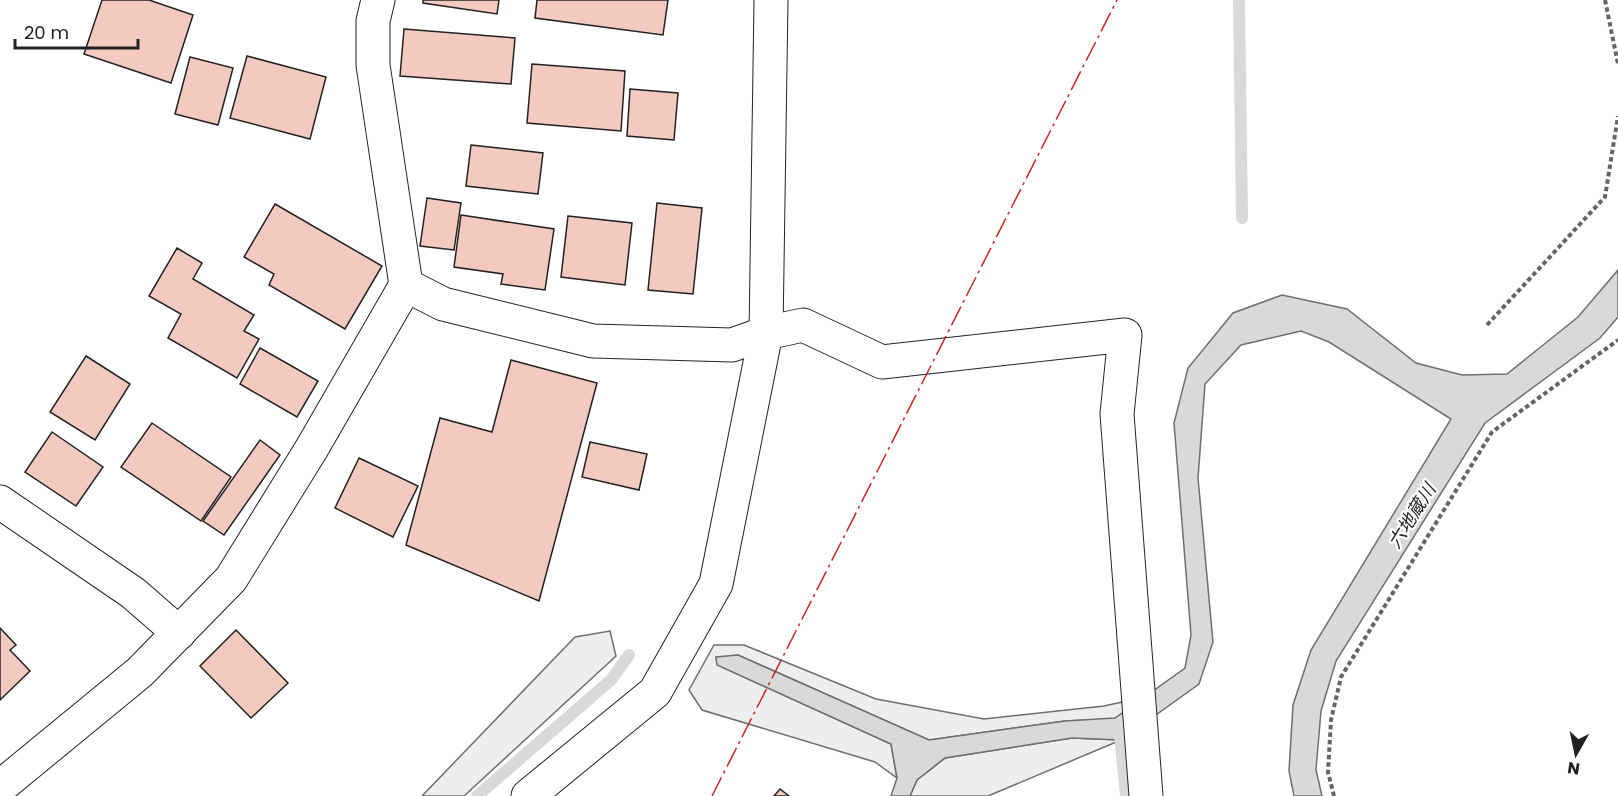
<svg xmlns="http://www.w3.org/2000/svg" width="1618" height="796" viewBox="0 0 1618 796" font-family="Poppins,'Noto Sans JP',sans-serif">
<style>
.green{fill:#eee;stroke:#6f6f6f;stroke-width:1.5}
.water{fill:#d9d9d9;stroke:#6f6f6f;stroke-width:1.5}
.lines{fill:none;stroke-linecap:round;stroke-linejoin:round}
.stream{stroke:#d9d9d9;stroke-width:12}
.building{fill:#f3c9c0;stroke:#222;stroke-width:1.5}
.street-casing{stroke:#222;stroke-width:35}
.secondary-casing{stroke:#222;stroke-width:35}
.path{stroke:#646464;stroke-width:4;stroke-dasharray:4.5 3;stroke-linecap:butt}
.street{stroke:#fff;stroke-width:33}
.secondary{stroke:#fff;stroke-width:33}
.power{stroke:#c62828;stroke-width:1.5;stroke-dasharray:21 4.5 3 4.5;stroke-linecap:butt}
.labels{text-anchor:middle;stroke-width:4.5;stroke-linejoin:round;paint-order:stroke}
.water-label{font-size:18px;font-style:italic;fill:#222;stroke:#fff}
</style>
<rect width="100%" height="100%" fill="#fff"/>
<g class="green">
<path d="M610 631 616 656 464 796H422L575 637Z"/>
<path d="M714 645H744L876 699 984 719 1104 706 1145 697 1115 719 1065 721 929 740 738 655 716 658 718 665 891 744 897 778 875 762 702 710 689 690Z"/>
<path d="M1072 738 1121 740 988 796H910L917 780 945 758Z"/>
</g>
<path class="water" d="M1618 270V317L1600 338 1485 423 1336 661 1321 711 1316 770 1322 796H1294L1289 771 1293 705 1311 650 1451 419 1329 342 1301 331 1241 345 1205 384 1198 478 1213 642 1199 684 1121 740 1072 738 945 758 917 780 910 796H891L897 778 891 744 717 665 716 657 738 655 929 740 1065 721 1115 718 1185 668 1191 635 1174 423 1188 368 1233 313 1282 295 1347 309 1416 363 1462 375 1507 374 1578 317Z"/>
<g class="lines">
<g class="stream">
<path d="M1239 0 1242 218"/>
<path d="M1119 725 1126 796"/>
<path d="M477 796 611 680 629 655"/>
</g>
</g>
<g class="building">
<path d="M102 0H149L193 15 171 83 84 54Z"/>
<path d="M423 0H499L497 14 423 3Z"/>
<path d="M537 0H668L663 35 535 18Z"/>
<path d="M404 29 515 38 511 84 400 76Z"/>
<path d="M247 56 326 77 310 139 230 118Z"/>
<path d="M190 57 233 68 218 125 175 114Z"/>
<path d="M532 64 625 71 621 131 527 123Z"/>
<path d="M630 89 678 93 674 140 627 136Z"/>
<path d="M471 145 543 153 538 194 466 186Z"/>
<path d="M427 198 461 203 454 250 420 246Z"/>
<path d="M657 203 702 208 693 294 648 290Z"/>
<path d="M275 204 382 266 345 329 269 285 274 274 244 257Z"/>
<path d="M461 215 554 229 545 290 501 284 503 274 454 267Z"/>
<path d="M568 216 632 223 625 285 561 277Z"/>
<path d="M177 248 202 263 193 279 254 315 244 331 259 339 237 378 168 338 181 314 149 296Z"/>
<path d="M260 348 318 381 297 417 240 384Z"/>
<path d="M86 356 130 384 95 440 50 412Z"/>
<path d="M511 360 597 383 539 601 406 545 440 418 492 432Z"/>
<path d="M152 423 231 477 201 521 121 467Z"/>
<path d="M52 432 103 467 76 506 25 472Z"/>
<path d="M260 440 280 455 224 535 203 521Z"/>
<path d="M590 442 647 454 639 490 582 477Z"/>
<path d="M359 458 418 486 393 537 335 508Z"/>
<path d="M0 628 16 645 10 650 30 671 0 700Z"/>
<path d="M236 630 288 683 251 718 200 666Z"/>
<path d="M780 789 789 796H774Z"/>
</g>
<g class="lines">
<g class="street-casing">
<g id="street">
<path d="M378 0 373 21V65L406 285"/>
<path d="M0 502 133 593 179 633"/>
<path d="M0 787 140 672 231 579 312 448 406 285 443 304 593 341 732 345 766 333 803 325 882 362 1125 335 1117 414 1146 796"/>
<path d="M528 796 655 692 716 584 766 333"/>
</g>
</g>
<g class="secondary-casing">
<path id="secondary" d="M766 333 771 0"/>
</g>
<g class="path">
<path d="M1605 0 1618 64"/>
<path d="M1487 325 1605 197 1618 116"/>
<path d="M1334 796 1328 772 1331 720 1341 677 1492 432 1618 340"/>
</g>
<use href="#street" class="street"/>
<use href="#secondary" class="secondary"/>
<path class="power" d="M712 796 1117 0"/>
</g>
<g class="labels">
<g class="water-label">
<text transform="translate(1412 516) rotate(-58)" y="6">六地蔵川</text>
</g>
</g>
<g transform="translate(1576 754) rotate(189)" stroke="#ffffff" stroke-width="4.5" paint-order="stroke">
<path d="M0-4.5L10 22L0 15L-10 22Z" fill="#222222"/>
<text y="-9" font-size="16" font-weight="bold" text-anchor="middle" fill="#222222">N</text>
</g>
<path d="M15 39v9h123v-9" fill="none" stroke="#222222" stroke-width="3"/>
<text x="24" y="39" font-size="18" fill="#222222" stroke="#ffffff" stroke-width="4.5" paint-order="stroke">20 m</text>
</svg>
